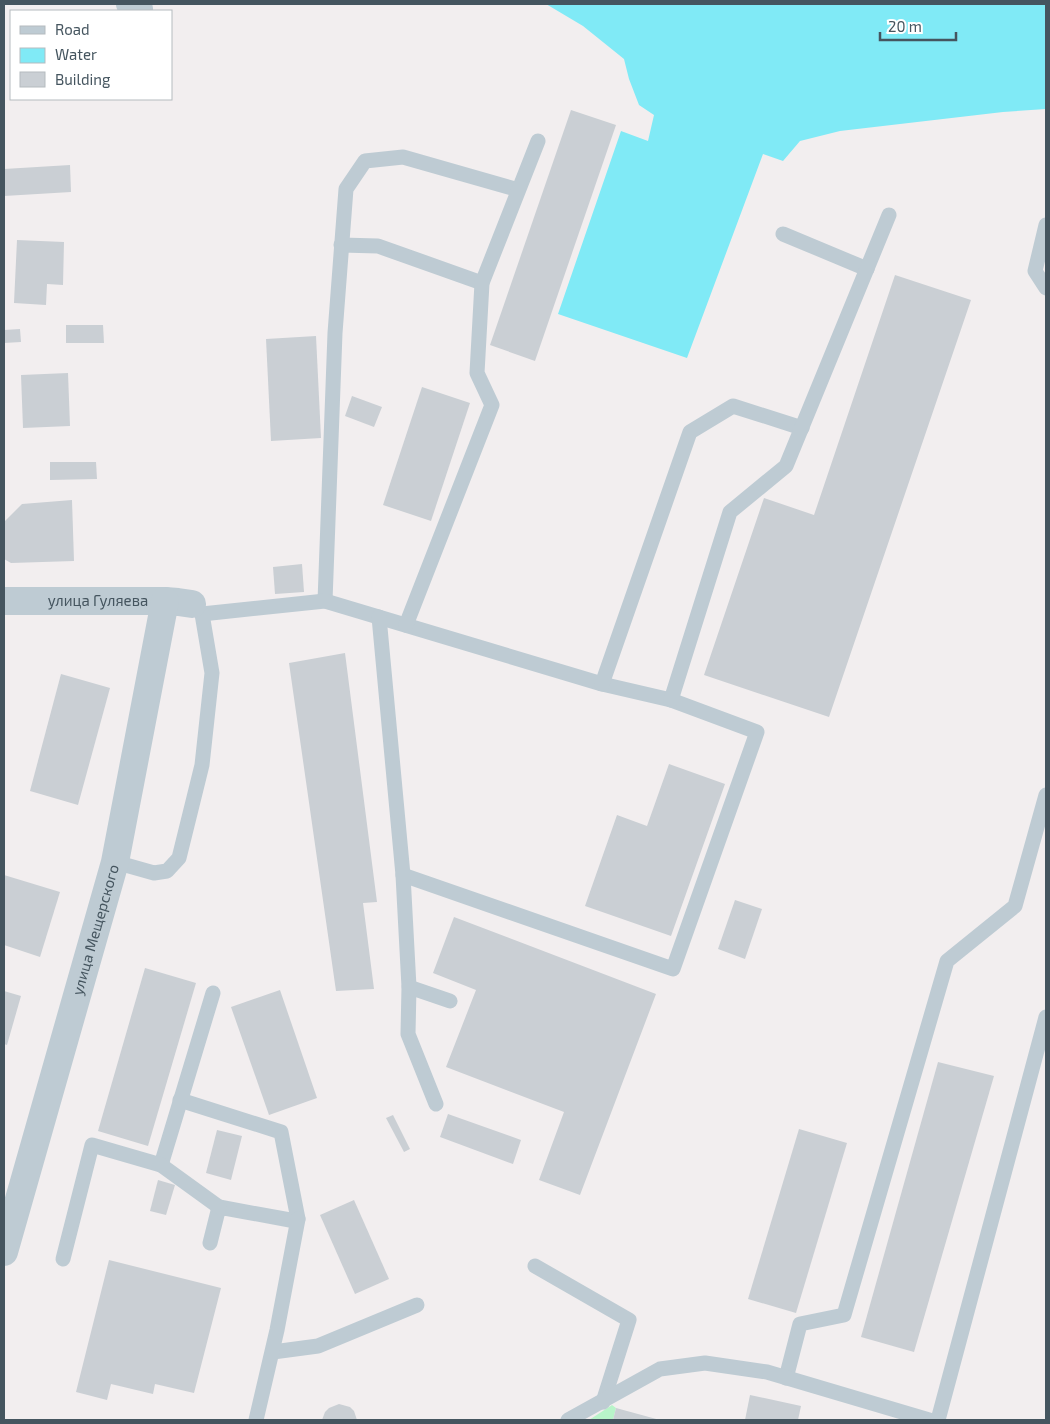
<svg xmlns="http://www.w3.org/2000/svg" width="1050" height="1424" viewBox="0 0 1050 1424" font-family="'Exo 2',sans-serif">
<style>
.green{fill:#b8f4c9}
.water{fill:#80eaf6}
.building{fill:#cacfd4}
.lines{fill:none;stroke-linecap:round;stroke-linejoin:round}
.lane{stroke:#becbd3;stroke-width:15}
.street{stroke:#becbd3;stroke-width:28}
.labels{text-anchor:middle;stroke-width:4;stroke-linejoin:round;paint-order:stroke}
.street-label{font-size:15px;fill:#45555f;stroke:#fff}
</style>
<rect width="100%" height="100%" fill="#f2eeef"/>
<path class="green" d="M612 1405 616 1408 613 1420H589Z"/>
<path class="water" d="M546 4H1046V109L1003 112 840 131 800 141 783 161 763 154 687 358 558 314 621 131 648 141 654 115 639 105 629 79 624 59 583 26Z"/>
<g class="building">
<path d="M571 110 616 125 535 361 490 345Z"/>
<path d="M70 165 71 192 4 196V169Z"/>
<path d="M17 240 64 242 63 285 47 284 46 305 14 303Z"/>
<path d="M895 275 971 300 829 717 704 675 764 498 814 515Z"/>
<path d="M66 325H103L104 343H66Z"/>
<path d="M20 329 21 342 4 343V330Z"/>
<path d="M316 336 321 438 271 441 266 339Z"/>
<path d="M68 373 70 426 23 428 21 375Z"/>
<path d="M422 387 470 403 431 521 383 505Z"/>
<path d="M352 396 382 407 374 427 345 416Z"/>
<path d="M50 462H96L97 479 50 480Z"/>
<path d="M72 500 74 561 11 563 4 559V522L22 504Z"/>
<path d="M302 564 304 592 275 594 273 567Z"/>
<path d="M345 653 377 902 363 903 374 989 336 991 289 663Z"/>
<path d="M61 674 110 688 78 805 30 791Z"/>
<path d="M669 764 725 784 671 936 585 906 617 815 647 826Z"/>
<path d="M4 875 60 892 40 957 4 945Z"/>
<path d="M735 900 762 909 745 959 718 949Z"/>
<path d="M454 917 656 994 580 1195 539 1180 564 1112 446 1067 476 990 433 973Z"/>
<path d="M145 968 196 983 148 1146 98 1131Z"/>
<path d="M280 990 317 1098 269 1115 231 1007Z"/>
<path d="M4 991 21 996 7 1045 4 1044Z"/>
<path d="M938 1062 994 1076 914 1352 861 1337Z"/>
<path d="M448 1114 521 1140 513 1164 440 1137Z"/>
<path d="M393 1115 410 1149 404 1152 386 1118Z"/>
<path d="M799 1129 847 1143 796 1313 748 1299Z"/>
<path d="M217 1130 242 1136 231 1180 206 1173Z"/>
<path d="M158 1180 175 1185 166 1215 150 1211Z"/>
<path d="M354 1200 389 1279 355 1294 320 1215Z"/>
<path d="M109 1260 221 1288 194 1393 155 1384 153 1394 111 1384 107 1400 76 1392Z"/>
<path d="M750 1395 801 1406 798 1420H745Z"/>
<path d="M339 1404 350 1407 354 1411 357 1420H322L325 1412 329 1408Z"/>
<path d="M616 1408 660 1420H613Z"/>
</g>
<g class="lines">
<g class="lane">
<path d="M1046 225 1035 271 1046 288"/>
<path d="M783 234 867 269"/>
<path d="M341 245 378 246 482 283"/>
<path d="M325 601 335 333 346 189 365 161 403 157 515 189"/>
<path d="M202 614 325 601 602 684 671 700 757 732 673 969 403 875"/>
<path d="M379 617 403 875 409 987 408 1034 436 1104"/>
<path d="M406 625 492 405 477 373 482 283 538 141"/>
<path d="M602 684 690 432 733 406 802 428"/>
<path d="M671 700 730 512 786 466 889 215"/>
<path d="M115 862 154 873 167 871 179 858 202 765 212 673 202 614 195 607"/>
<path d="M409 987 450 1001"/>
<path d="M180 1100 281 1132 298 1219 290 1220 219 1207 210 1243"/>
<path d="M161 1165 213 993"/>
<path d="M63 1259 92 1145 161 1165 219 1207"/>
<path d="M535 1266 629 1320 603 1402"/>
<path d="M273 1352 318 1346 417 1305"/>
<path d="M786 1378 800 1324 844 1315 947 961 1015 906 1046 795"/>
<path d="M256 1420 277 1330 298 1219"/>
<path d="M568 1420 660 1369 705 1363 767 1372 929 1420"/>
<path d="M938 1420 1046 1017"/>
</g>
<g class="street">
<path d="M130 4 139 9"/>
<path id="s1" d="M4 601H165L178 602 192 604"/>
<path id="s2" d="M4 1252 115 862 165 601"/>
</g>
</g>
<g class="labels">
<g class="street-label">
<text dy="5" stroke="none"><textPath href="#s1" startOffset="94">улица Гуляева</textPath></text>
<text dy="5" stroke="none"><textPath href="#s2" startOffset="335">улица Мещерского</textPath></text>
</g>
</g>
<rect width="1050" height="1424" fill="none" stroke="#45555f" stroke-width="10"/>
<rect x="10" y="10" width="162" height="90" fill="#ffffff" stroke="#b5bbbf"/>
<rect x="20" y="26" width="25" height="8" fill="#becbd3" stroke="#b5bbbf"/>
<text x="55" y="35" font-size="15" fill="#45555f">Road</text>
<rect x="20" y="48" width="25" height="15" fill="#80eaf6" stroke="#b5bbbf"/>
<text x="55" y="60" font-size="15" fill="#45555f">Water</text>
<rect x="20" y="72" width="25" height="15" fill="#cacfd4" stroke="#b5bbbf"/>
<text x="55" y="85" font-size="15" fill="#45555f">Building</text>
<path d="M880 32v8h76v-8" fill="none" stroke="#45555f" stroke-width="2.5"/>
<text x="888" y="32" font-size="15" fill="#45555f" stroke="#ffffff" stroke-width="4" paint-order="stroke">20 m</text>
</svg>
